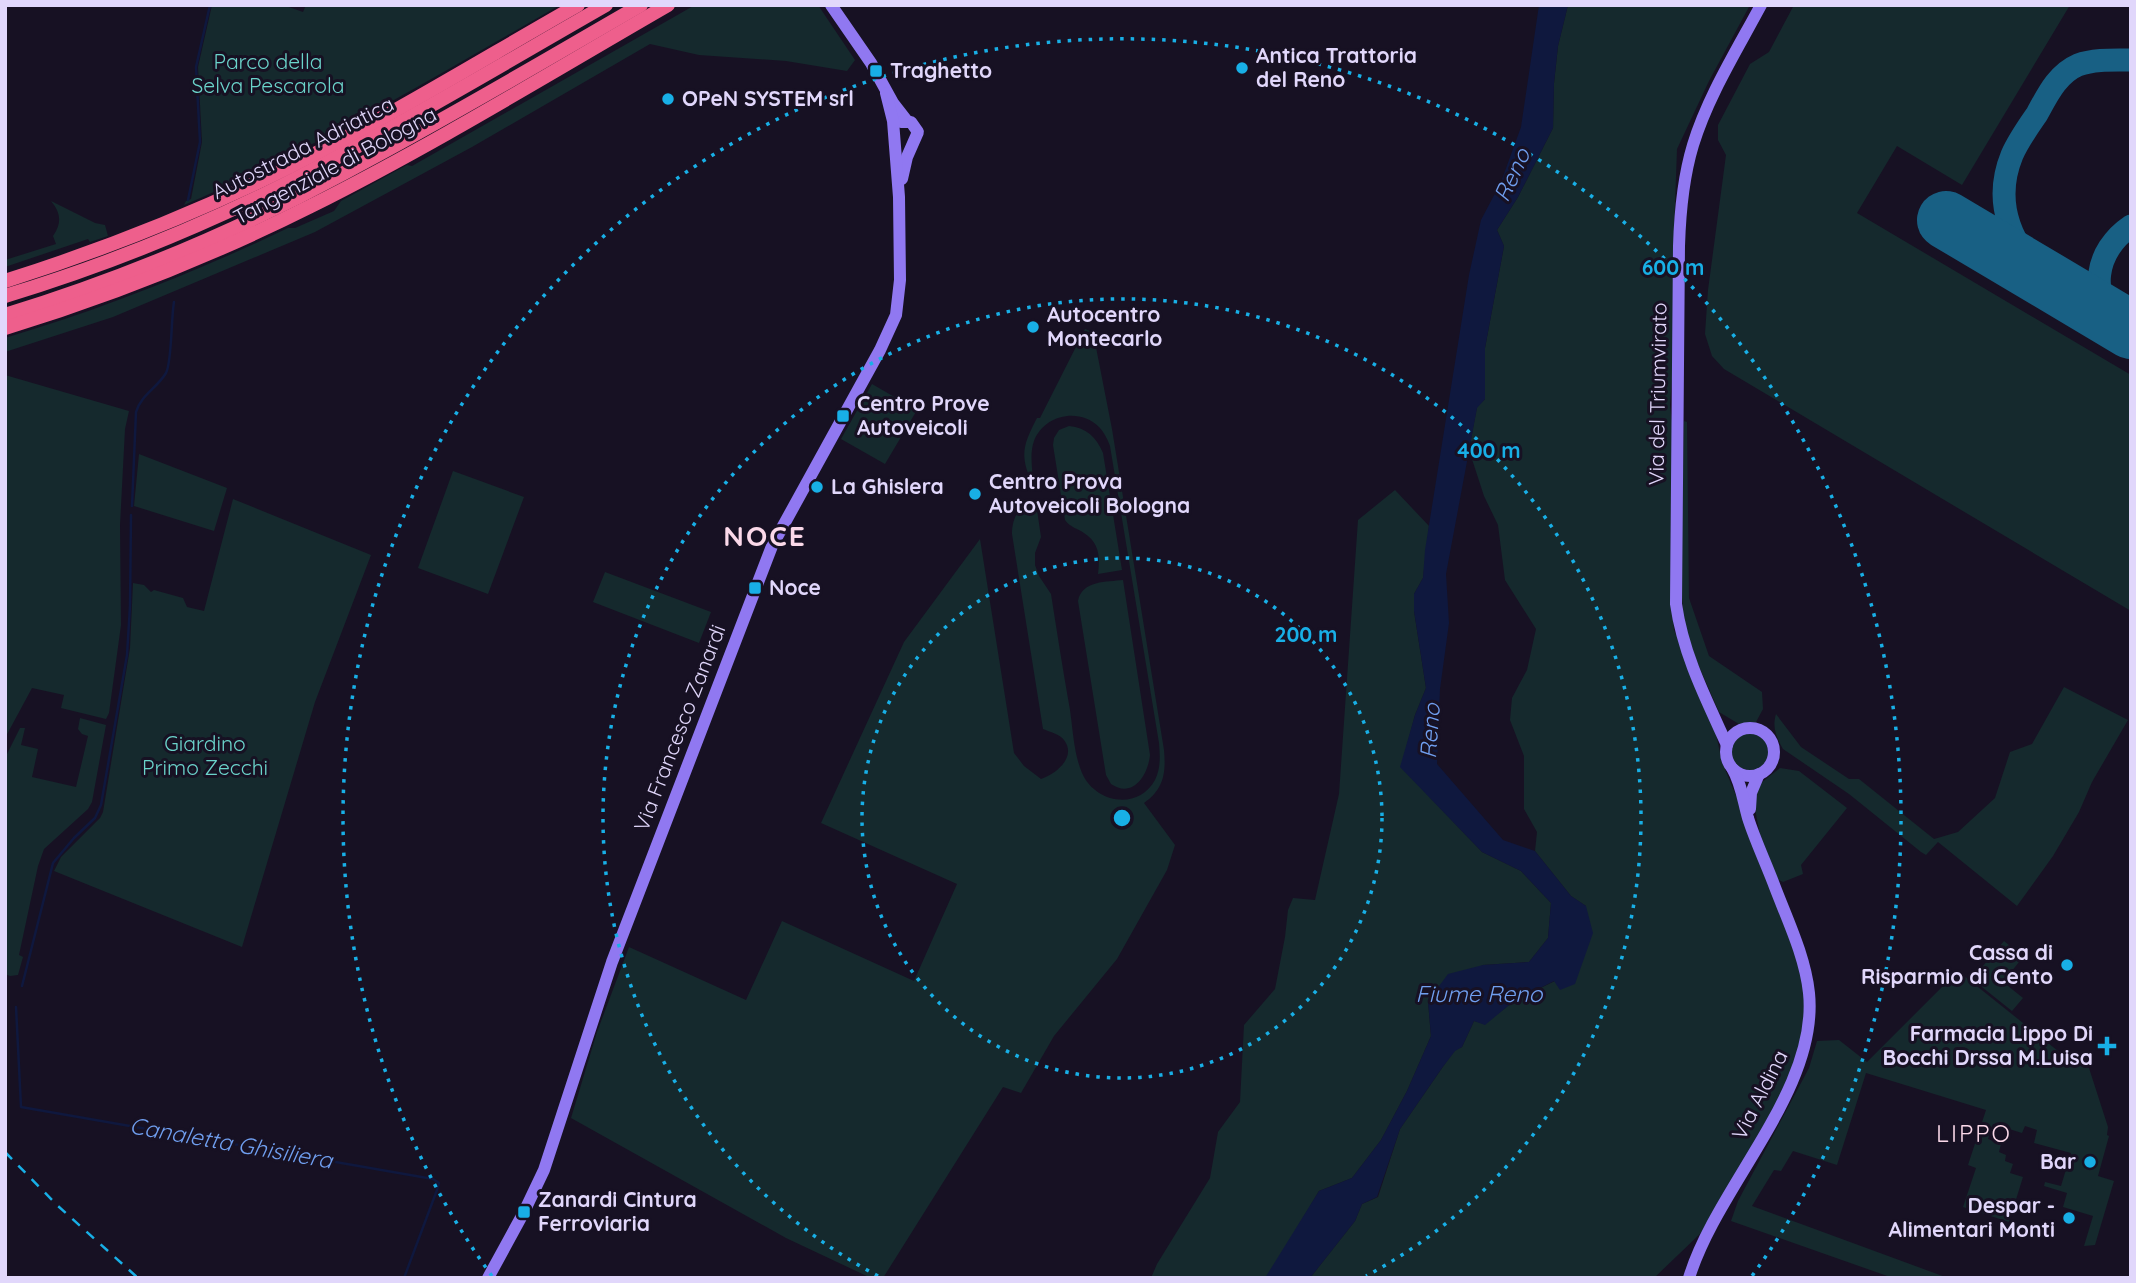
<svg xmlns="http://www.w3.org/2000/svg" width="2136" height="1283" viewBox="0 0 2136 1283" font-family="Quicksand,sans-serif">
<style>
.green{fill:#15292d}
.water{fill:#0f183e}
.lines{fill:none;stroke-linecap:round;stroke-linejoin:round}
.stream{stroke:#0f183e;stroke-width:2.5}
.taxiway{stroke:#186084;stroke-width:23}
.runway{stroke:#186084;stroke-width:58}
.secondary{stroke:#9078f1;stroke-width:12}
.highway{stroke:#ee5f8c;stroke-width:14}
.rail{stroke:#18afe6;stroke-width:2.5;stroke-dasharray:10 9;stroke-linecap:butt}
.ring{fill:none;stroke:#18afe6;stroke-width:3.5;stroke-dasharray:3.5 7}
.poi-dot{fill:#18afe6;stroke:#171123;stroke-width:2.5}
.labels{text-anchor:middle;stroke-width:6;stroke-linejoin:round;paint-order:stroke}
.poi-label{font-size:21px;font-weight:bold;fill:#e1d7fb;stroke:#171123;text-anchor:start}
.park-label{font-size:21px;fill:#6bd4cb;stroke:#171123}
.street-label{font-size:21px;fill:#e1d7fb;stroke:#171123}
.water-label{font-size:23px;font-style:italic;fill:#709ff0;stroke:#171123}
.quarter-label{font-size:24px;letter-spacing:2px;fill:#fbd9e9;stroke:#171123}
.district-label{font-size:28px;font-weight:bold;letter-spacing:2px;fill:#fbd9e9;stroke:#171123}
.centre{fill:#18afe6;stroke:#171123;stroke-width:3.5}
.ring-label{font-size:21px;text-anchor:middle;font-weight:bold;fill:#18afe6;stroke:#171123;stroke-width:6;stroke-linejoin:round;paint-order:stroke}
</style>
<rect width="100%" height="100%" fill="#171123"/>
<g class="green">
<path d="M212 5H283L303 12 306 5H560C436 76 315 149 184 205L186 201 191 199 202 142 198 67Z"/>
<path d="M695 5H818L855 60 847 71 786 61 699 55 650 44 472 147 315 232 113 317 5 352V338C102 309 196 272 288 228H295L334 211 341 201 407 165 412 166Z"/>
<path d="M1568 5H1750L1709 81 1677 149 1674 232V353L1670 405 1673 430 1671 586 1674 630 1716 734 1722 762 1764 863 1813 998 1807 1042 1728 1207 1654 1278H1310L1355 1221 1362 1204 1378 1197 1400 1129 1442 1068 1455 1050 1462 1047 1474 1021 1485 1024 1514 1001 1555 981 1586 906 1571 896 1535 851 1537 832 1524 809V756L1510 720 1512 698 1527 670 1536 629 1505 580 1498 525 1484 496 1469 450 1477 407 1485 399V348L1504 246 1497 230 1518 197 1553 128 1554 83 1558 46Z"/>
<path d="M1794 5H2070L1962 185 1897 146 1857 213 2131 375V611L1724 369 1712 356 1705 334 1708 290 1726 155 1718 140V125L1750 64 1769 52Z"/>
<path d="M51 201 95 223 105 225 108 236 90 242 88 239 5 267V260L56 244 53 236C62 223 61 213 51 201Z"/>
<path d="M1085 329 1093 332 1112 429 1164 750C1166 773 1164 789 1144 803L1175 845 1167 870 1117 959 1054 1036 1021 1093 1003 1087 883 1278H871L786 1238 571 1118 597 1032 629 947 746 1000 782 921 914 981 957 884 821 823 904 642 980 539 1014 753 1024 766 1041 779C1056 774 1077 757 1064 740 1060 734 1050 732 1043 729L1012 534C1012 518 1019 504 1036 503L1041 537 1035 553V565L1039 576 1051 594C1057 632 1063 671 1070 710 1073 731 1074 754 1082 773 1095 803 1138 811 1155 780 1161 768 1160 755 1159 743L1110 446C1108 440 1104 432 1099 427 1079 407 1044 415 1034 441 1029 455 1033 470 1033 485 1019 456 1023 445 1037 418H1040Z"/>
<path d="M5 375 129 411 125 429 120 525 121 625 109 713 106 719 61 708 64 695 32 688 5 738Z"/>
<path d="M872 384 917 410 885 464 841 439Z"/>
<path d="M1684 421 1687 422 1689 598 1709 656 1762 692 1763 709 1756 722 1739 724 1719 712 1694 655 1683 619 1681 576Z"/>
<path d="M1069 426C1087 428 1096 437 1103 453L1122 570 1098 574C1100 558 1100 543 1084 533 1077 528 1071 528 1065 520L1053 445 1054 438 1059 430Z"/>
<path d="M139 454 227 488 214 531 134 506Z"/>
<path d="M453 471 524 497 488 594 418 568Z"/>
<path d="M1395 490 1429 526 1423 578 1414 594V611L1426 688 1415 715 1401 767 1482 852 1521 871 1551 903 1548 938 1529 962 1483 965 1428 1001 1431 1036 1407 1091 1381 1140 1352 1178 1319 1191 1267 1278H1151L1157 1264 1210 1178 1218 1132 1240 1102 1244 1025 1275 989 1285 937 1288 910 1293 898 1315 900 1339 794 1358 520Z"/>
<path d="M233 499 371 555 315 702 242 947 54 871 61 857 100 818 103 812 130 648 133 583 144 585 151 592 154 590 183 598 187 607 204 611Z"/>
<path d="M605 572 711 612 699 643 593 602Z"/>
<path d="M1123 580 1150 755C1148 775 1133 799 1111 784L1106 775 1078 601C1082 580 1107 582 1123 580Z"/>
<path d="M2064 687 2128 720 2092 782 2079 812 2053 856 2017 906 1938 842 1926 855 1921 852 1849 794 1783 749C1776 737 1772 727 1776 714L1801 747 1849 779H1859L1934 839 1958 832 1995 798 2010 752 2032 744Z"/>
<path d="M80 718 106 725 92 802 88 809 44 849 38 866 19 955 23 957 18 975 10 976 5 974V758L20 728H25L21 745 38 749 32 777 76 787 88 736 82 734 78 729Z"/>
<circle cx="1750" cy="751" r="19"/>
<path d="M1780 768 1799 771 1847 808 1801 865 1803 874 1783 882 1776 879 1760 835 1755 809 1757 786Z"/>
<path d="M2004 941 2023 957 2003 982 2023 998 2012 1011 1972 979Z"/>
<path d="M1958 971 2073 1063 2089 1068 2108 1127 2107 1135 2109 1136 2098 1176 2114 1181 2095 1245 2084 1246 2093 1216 2063 1207 2067 1193 2044 1186 2045 1182 2061 1186 2071 1153 2034 1143 2037 1130 2025 1126 2022 1133 1993 1124 1988 1139 2001 1144 1999 1152 2006 1155 2005 1161 2013 1164 2010 1173 2023 1177 2009 1222 1963 1207 1976 1168 1968 1165 1986 1110 1866 1073 1837 1165 1793 1151 1781 1171 1774 1170 1752 1206 1948 1278H1893L1731 1221 1738 1201 1809 1068 1817 1041 1839 1040 1867 1062Z"/>
</g>
<path class="water" d="M1539 5H1568L1558 46 1554 83 1553 128 1518 197 1497 230 1504 246 1485 348V399L1477 408 1446 574 1449 623 1440 689 1437 764 1503 840 1535 851 1571 896 1586 906 1593 933 1575 984 1560 990 1554 981 1514 1001 1485 1025 1474 1021 1462 1047 1455 1051 1442 1068 1400 1129 1377 1197 1362 1204 1355 1221 1310 1278H1265L1319 1191 1352 1178 1381 1140 1407 1091 1431 1036 1428 1001 1448 974 1483 965 1529 962 1548 938 1551 903 1521 871 1482 852 1400 767 1415 715 1426 688 1414 611V594L1423 578 1425 550 1469 275 1481 220 1501 182 1521 127Z"/>
<g class="lines">
<g class="stream">
<path d="M188 200 200 142 196 67 210 5"/>
<path d="M132 506 136 412C141 395 157 388 166 373 172 362 171 318 174 302"/>
<path d="M22 986 53 863 74 838 95 818 101 805 127 655 130 606 131 515"/>
<path d="M16 1007 21 1107 433 1179 439 1183 437 1190 404 1278"/>
</g>
<g class="taxiway">
<path d="M2048 281C2012 247 1992 204 2012 155 2018 141 2028 127 2037 114 2047 96 2057 74 2078 65 2094 59 2113 60 2131 60"/>
<path d="M2123 325C2086 298 2095 250 2131 226"/>
</g>
<path class="runway" d="M1946 220 2131 330"/>
<g class="secondary">
<path d="M831 5 871 63 893 103 907 121"/>
<path d="M901 122H911L918 132 907 157 902 179"/>
<circle cx="1750" cy="752" r="24"/>
<path d="M1727 745C1706 699 1683 654 1676 604L1679 246C1680 212 1683 178 1693 145 1708 96 1737 50 1761 5"/>
<path d="M1750 809 1751 793 1759 774"/>
<path d="M488 1278 524 1212 544 1170 612 962 772 546 880 350 896 315 900 280 899 197 893 121 886 93"/>
<path d="M1689 1278C1717 1186 1819 1090 1809 993 1805 955 1786 917 1773 882 1765 861 1755 840 1748 818 1743 800 1741 783 1732 768"/>
</g>
<g class="highway">
<path d="M5 281C103 250 199 212 291 166 389 117 483 59 578 5"/>
<path d="M5 296C94 269 183 234 267 193 383 136 494 69 606 5"/>
<path d="M5 315C122 279 237 231 344 173 445 120 542 62 641 5"/>
<path d="M5 328C110 296 213 255 311 206 433 145 550 73 668 5"/>
</g>
<path class="rail" d="M5 1152 58 1206 138 1278"/>
</g>
<g class="ring">
<circle cx="1122" cy="818" r="260"/>
<path d="M878 1276A519 519 0 1 1 1366 1276"/>
<path d="M492 1276A779 779 0 1 1 1752 1276"/>
</g>
<g class="poi-dot">
<circle cx="1242" cy="68" r="7"/>
<rect x="869" y="64" width="14" height="14" rx="3.5"/>
<circle cx="668" cy="99" r="7"/>
<circle cx="1033" cy="327" r="7"/>
<rect x="836" y="409" width="14" height="14" rx="3.5"/>
<circle cx="817" cy="487" r="7"/>
<circle cx="975" cy="494" r="7"/>
<rect x="748" y="581" width="14" height="14" rx="3.5"/>
<circle cx="2067" cy="965" r="7"/>
<path d="M2103.5 1035.5h7v7h7v7h-7v7h-7v-7h-7v-7h7z"/>
<circle cx="2090" cy="1162" r="7"/>
<rect x="517" y="1205" width="14" height="14" rx="3.5"/>
<circle cx="2069" cy="1218" r="7"/>
</g>
<g class="labels">
<g class="poi-label">
<text x="1256" y="63">Antica Trattoria<tspan x="1256" dy="24">del Reno</tspan></text>
<text x="890" y="78">Traghetto</text>
<text x="682" y="106">OPeN SYSTEM srl</text>
<text x="1047" y="322">Autocentro<tspan x="1047" dy="24">Montecarlo</tspan></text>
<text x="857" y="411">Centro Prove<tspan x="857" dy="24">Autoveicoli</tspan></text>
<text x="989" y="489">Centro Prova<tspan x="989" dy="24">Autoveicoli Bologna</tspan></text>
<text x="831" y="494">La Ghislera</text>
<text x="769" y="595">Noce</text>
<text x="2053" y="960" text-anchor="end">Cassa di<tspan x="2053" dy="24">Risparmio di Cento</tspan></text>
<text x="2093" y="1041" text-anchor="end">Farmacia Lippo Di<tspan x="2093" dy="24">Bocchi Drssa M.Luisa</tspan></text>
<text x="2076" y="1169" text-anchor="end">Bar</text>
<text x="538" y="1207">Zanardi Cintura<tspan x="538" dy="24">Ferroviaria</tspan></text>
<text x="2055" y="1213" text-anchor="end">Despar -<tspan x="2055" dy="24">Alimentari Monti</tspan></text>
</g>
<g class="park-label">
<text x="268" y="69">Parco della<tspan x="268" dy="24">Selva Pescarola</tspan></text>
<text x="205" y="751">Giardino<tspan x="205" dy="24">Primo Zecchi</tspan></text>
</g>
<g class="street-label">
<text transform="translate(303 148) rotate(-27)" y="7">Autostrada Adriatica</text>
<text transform="translate(335 166) rotate(-28)" y="7">Tangenziale di Bologna</text>
<text transform="translate(1658 394) rotate(-89)" y="7">Via del Triumvirato</text>
<text transform="translate(680 728) rotate(-69)" y="7">Via Francesco Zanardi</text>
<text transform="translate(1760 1095) rotate(-63)" y="7">Via Aldina</text>
</g>
<g class="water-label">
<text transform="translate(1512 175) rotate(-65)" y="8">Reno</text>
<text transform="translate(1430 731) rotate(-86)" y="8">Reno</text>
<text x="1479" y="1002">Fiume Reno</text>
<text transform="translate(231 1143) rotate(10)" y="8">Canaletta Ghisiliera</text>
</g>
<g class="quarter-label">
<text x="1974" y="1142">LIPPO</text>
</g>
<g class="district-label">
<text x="765" y="546">NOCE</text>
</g>
</g>
<circle cx="1122" cy="818" r="10" class="centre"/>
<g class="ring-label">
<text x="1673" y="275">600 m</text>
<text x="1489" y="458">400 m</text>
<text x="1306" y="642">200 m</text>
</g>
<rect width="2136" height="1283" fill="none" stroke="#e1d7fb" stroke-width="14"/>
</svg>
